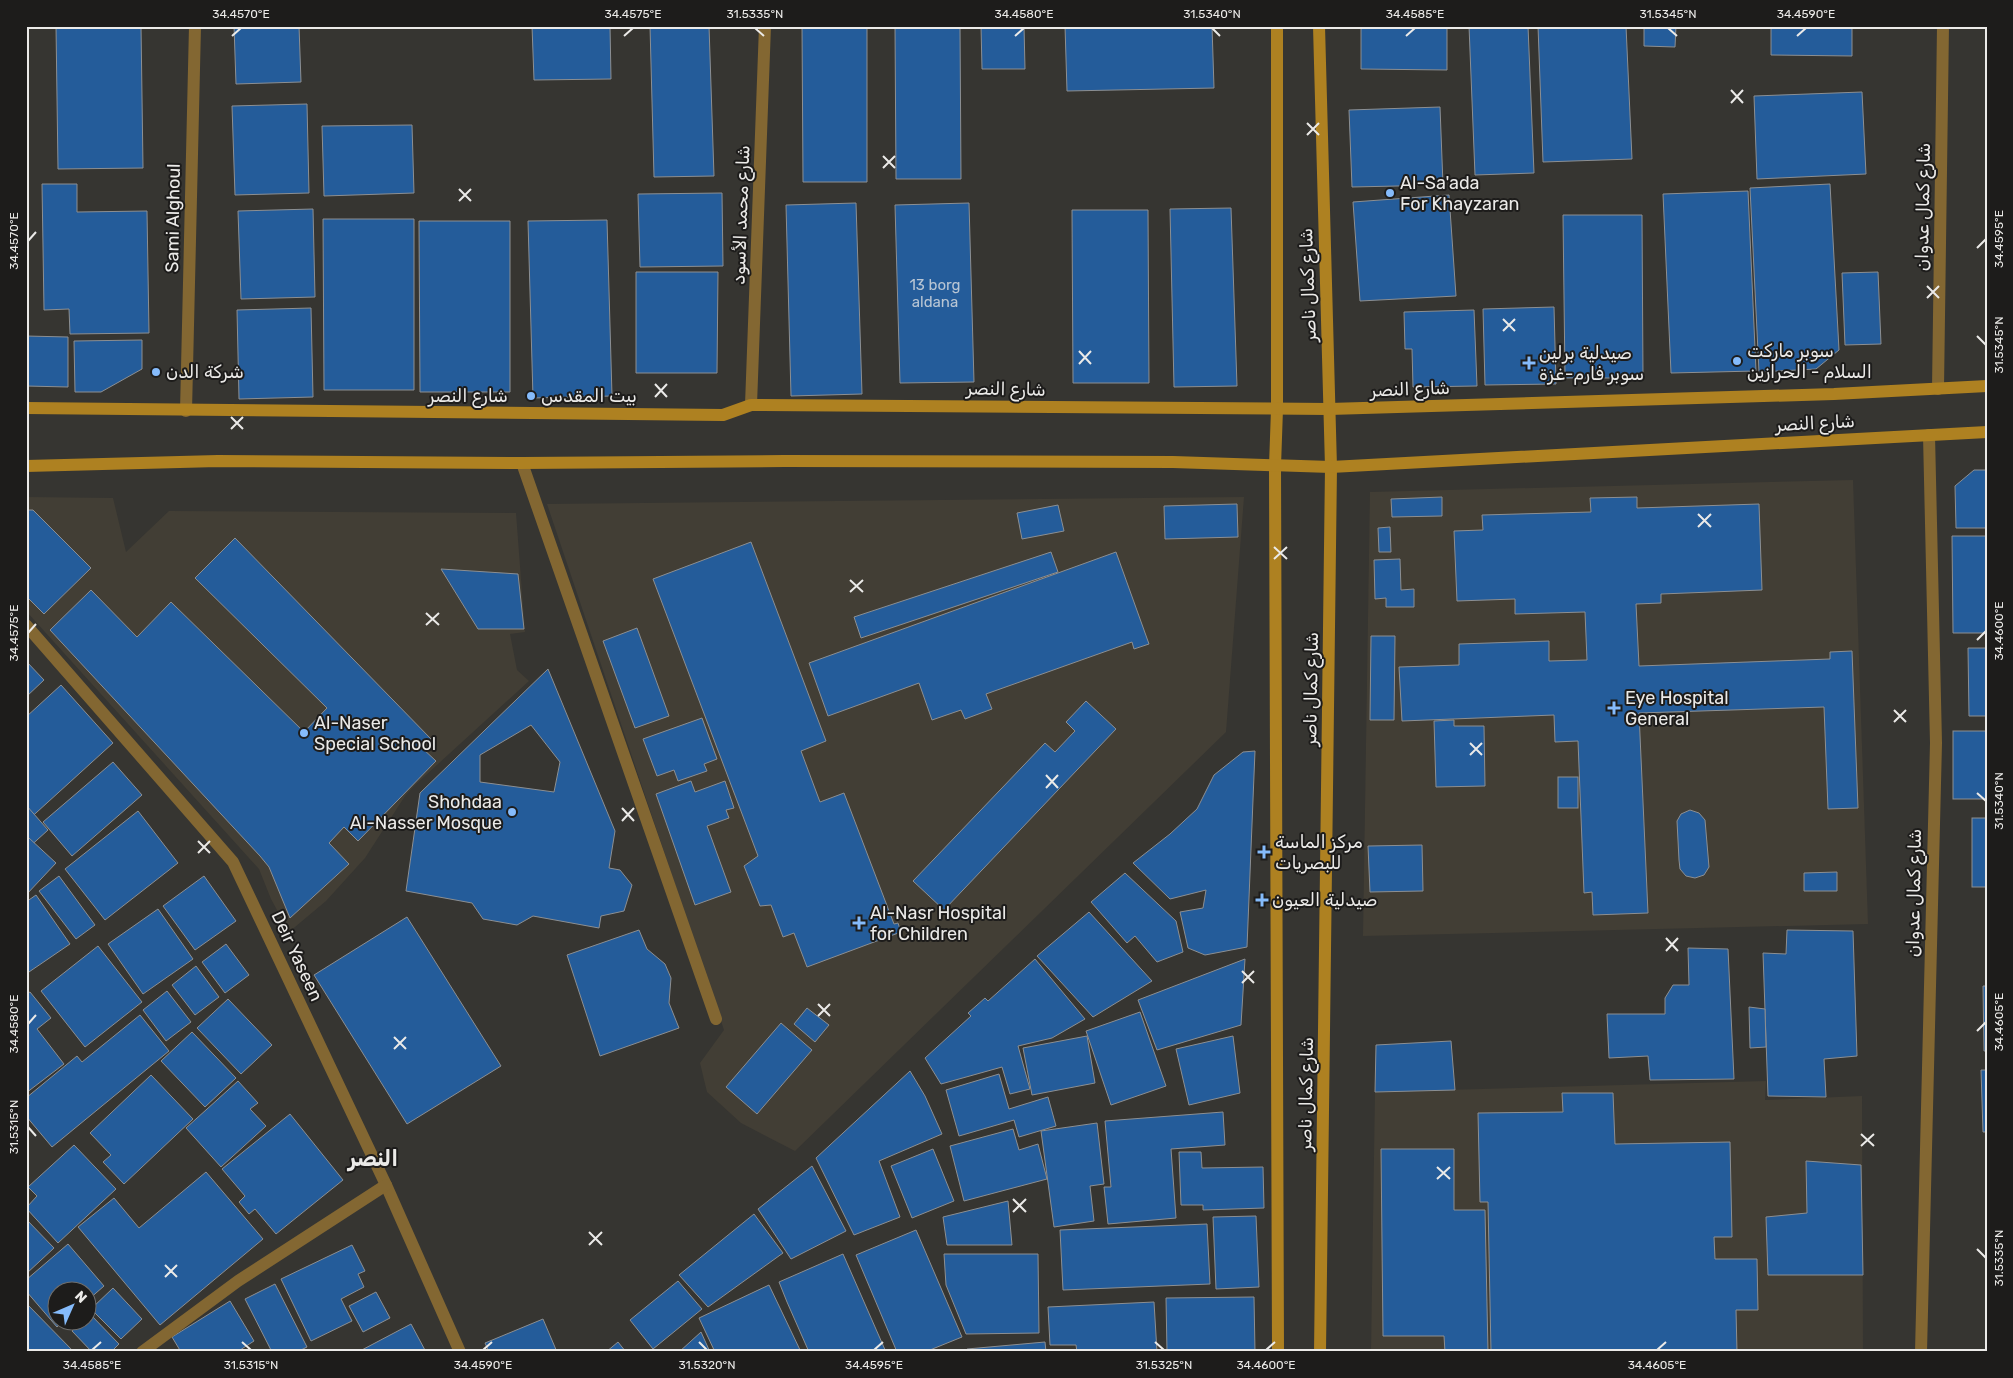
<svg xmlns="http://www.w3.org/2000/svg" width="2013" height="1378" viewBox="0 0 2013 1378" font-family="Rubik,Cairo,sans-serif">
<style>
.built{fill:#423e35}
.building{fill:#245c9a;stroke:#8c8f92;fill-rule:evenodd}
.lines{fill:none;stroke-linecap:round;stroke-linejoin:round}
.street{stroke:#836732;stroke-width:12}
.secondary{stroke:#ae8121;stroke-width:12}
.ticks{fill:none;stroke:#ebeae8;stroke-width:2}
.poi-dot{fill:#85bbfb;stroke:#1d1c1b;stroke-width:2}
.labels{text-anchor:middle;stroke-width:4;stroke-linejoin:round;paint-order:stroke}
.number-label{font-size:15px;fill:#b9c6d4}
.poi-label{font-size:18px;fill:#ebeae8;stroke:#1d1c1b;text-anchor:start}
.street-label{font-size:18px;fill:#ebeae8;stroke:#1d1c1b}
.district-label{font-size:22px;font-weight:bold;fill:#ebeae8;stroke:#1d1c1b}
.neatline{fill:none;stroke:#ebeae8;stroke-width:2}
.ticks-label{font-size:12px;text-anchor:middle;fill:#ebeae8}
</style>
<rect width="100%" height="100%" fill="#363531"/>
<g class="built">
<path d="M1853 480 1868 924 1363 936 1370 492Z"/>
<path d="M26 497 113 498 126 552 169 511 516 513 525 632 510 634 517 670 529 681 415 785 405 796 365 858 326 901 289 932 271 899 259 869 26 611Z"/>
<path d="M1244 497 1226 732 795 1151 741 1123 707 1092 700 1063 724 1030 547 504Z"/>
<path d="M1766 1081 1765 1100 1862 1096 1863 1352H1371L1375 1092Z"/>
</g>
<g class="building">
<path d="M56 26H141L143 168 58 169Z"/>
<path d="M234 26H299L301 82 236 84Z"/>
<path d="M532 26H610L611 79 534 80Z"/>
<path d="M650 26H709L714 176 654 177Z"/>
<path d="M802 26H867V182H803Z"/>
<path d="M895 26H960L961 179H896Z"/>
<path d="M981 26H1024L1025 69H982Z"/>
<path d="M1065 26H1212L1214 88 1067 91Z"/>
<path d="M1361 26H1447V70L1361 69Z"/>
<path d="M1469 26H1528L1534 173 1475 175Z"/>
<path d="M1538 26H1626L1632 159 1543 162Z"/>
<path d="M1644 26H1676L1675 47 1644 46Z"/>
<path d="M1771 26H1852V56L1771 55Z"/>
<path d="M1862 92 1866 174 1757 179 1754 96Z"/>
<path d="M307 104 309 193 235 195 232 106Z"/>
<path d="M1440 107 1443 185 1352 187 1349 110Z"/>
<path d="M412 125 414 193 324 196 322 126Z"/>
<path d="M42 184H77V212L147 211 149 333 70 334 69 309 44 310Z"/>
<path d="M1830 184 1839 350 1816 369 1759 372 1750 188Z"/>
<path d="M1748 191 1756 371 1671 373 1663 194Z"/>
<path d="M722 193 723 266 640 267 638 194Z"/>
<path d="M1449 195 1456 296 1360 301 1353 202Z"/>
<path d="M856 203 862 394 791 396 786 205Z"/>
<path d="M969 203 974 382 900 383 895 205Z"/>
<path d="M1231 208 1237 386 1174 387 1170 209Z"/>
<path d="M313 209 315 297 241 299 238 211Z"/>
<path d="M1072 210H1148L1149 383H1073Z"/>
<path d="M1563 215H1642L1643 378H1565Z"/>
<path d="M323 219H414V390H324Z"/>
<path d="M607 220 612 396 533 398 528 221Z"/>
<path d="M419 221H510V392H420Z"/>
<path d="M636 272H718L717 373H636Z"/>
<path d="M1878 272 1881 344 1845 345 1842 273Z"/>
<path d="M1554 307 1556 384 1485 385 1483 309Z"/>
<path d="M311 308 313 397 239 399 237 310Z"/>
<path d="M1474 310 1477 386 1413 387 1412 349H1405L1404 312Z"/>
<path d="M26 336 68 337V387L26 386Z"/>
<path d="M142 340V369L101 392H75L74 341Z"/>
<path d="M1974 470H1987V528H1956L1955 486Z"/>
<path d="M1442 497V516L1392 517 1391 499Z"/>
<path d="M1637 497V508L1759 504 1762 590 1661 594V603L1636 604 1639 666 1830 659V652L1852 651 1858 808 1828 809 1824 707 1639 713 1648 913 1593 915 1592 892 1584 893 1578 741 1555 742 1554 715 1402 721 1399 667 1459 665V644L1549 641V661L1587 660 1585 612 1515 614V599L1457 601 1454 531 1483 530 1482 515 1591 512 1590 498Z"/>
<path d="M1237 504 1238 537 1165 539 1164 506Z"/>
<path d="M1058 505 1064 531 1022 539 1017 513Z"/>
<path d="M26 510H33L91 568 44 614 26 596Z"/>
<path d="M1390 527 1391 552H1379L1378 528Z"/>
<path d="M1952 536H1987V633H1953Z"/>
<path d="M235 538 431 739 421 747 436 761 358 841 344 827 329 843 349 864 290 918 269 867 260 856 50 630 91 590 137 637 171 602 304 732 327 708 195 578Z"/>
<path d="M751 542 826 741 801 751 820 802 844 793 894 924 898 923 901 932 807 967 794 933 783 937 771 905 760 906 744 866 758 856 653 579Z"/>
<path d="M1051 552 1058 572 861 638 854 617Z"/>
<path d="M1116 552 1149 644 1134 649 1132 642 986 694 992 709 965 719 961 710 932 720 919 683 828 716 809 663Z"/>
<path d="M1400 559 1401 590 1414 589V607H1386V598L1375 599 1374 560Z"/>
<path d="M441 569 518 574 524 629H478Z"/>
<path d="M637 628 669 716 635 728 603 641Z"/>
<path d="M1371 636H1395L1394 720H1370Z"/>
<path d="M1968 648H1987V716H1969Z"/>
<path d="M26 661 44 680 26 697Z"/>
<path d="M548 669 615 831 609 868 620 870 632 885 624 911 601 916 599 928 533 916 517 925 483 919 472 903 406 891 420 793ZM531 725 560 762 554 792 480 782V755Z"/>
<path d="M61 685 113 743 26 822V717Z"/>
<path d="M1086 701 1116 729 944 910 913 881 1045 743 1055 752 1075 731 1066 722Z"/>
<path d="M702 718 717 759 704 764 707 771 678 781 674 770 657 776 643 739Z"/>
<path d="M1454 720V726H1484L1485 786 1436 787 1434 721Z"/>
<rect x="1953" y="731" width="34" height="68"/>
<path d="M1255 751 1247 947 1205 955 1188 948 1180 912 1203 908 1206 890 1170 899 1133 863 1170 834 1197 809 1214 775 1243 752Z"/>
<path d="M113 762 142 795 72 856 43 822Z"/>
<rect x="1558" y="777" width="20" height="31"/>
<path d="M691 781 695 792 725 781 734 808 726 810 729 818 707 826 731 892 695 905 656 794Z"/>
<path d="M26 805 48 830 26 850Z"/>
<path d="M1690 810 1699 813 1705 820 1709 867 1704 875 1695 878 1686 876 1680 869 1679 860 1677 821 1681 814Z"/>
<path d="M138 811 178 863 105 920 65 869Z"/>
<rect x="1972" y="818" width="15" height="69"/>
<path d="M29 838 56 863 26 895V841Z"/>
<path d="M1422 845 1423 891 1370 892 1368 846Z"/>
<path d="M1837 872V891H1804V873Z"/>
<path d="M1125 873 1176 921 1183 952 1157 962 1135 936 1127 943 1091 902Z"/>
<path d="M59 876 95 925 76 939 39 891Z"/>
<path d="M204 876 236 921 195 950 163 906Z"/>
<path d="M36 895 70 944 26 974V902Z"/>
<path d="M158 909 193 959 143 994 108 944Z"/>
<path d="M1089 912 1152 981 1093 1017 1037 956Z"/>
<path d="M407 917 501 1066 407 1124 314 975Z"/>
<path d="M639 930 647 949 665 964 671 978 669 1003 679 1028 600 1056 567 955Z"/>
<path d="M1787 930 1853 931 1857 1056 1824 1059 1826 1097 1768 1096 1763 953 1786 954Z"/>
<path d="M226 944 249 975 225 993 202 962Z"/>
<path d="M98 946 142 1002 85 1047 41 991Z"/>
<path d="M1688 948 1728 949 1734 1079 1650 1080 1648 1056 1609 1058 1607 1014H1665V998L1673 985H1689Z"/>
<path d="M1035 959 1085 1019 1052 1038 1018 1046 1030 1089 1010 1094 1002 1067 941 1084 925 1058 971 1016 968 1013 985 998 988 1001Z"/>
<path d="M1245 959 1241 1025 1157 1050 1138 1000Z"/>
<path d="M196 966 219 997 195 1015 172 985Z"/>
<path d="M1983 986H1987V1051H1984Z"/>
<path d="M167 991 191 1022 166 1041 143 1010Z"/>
<path d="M30 992 51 1018 37 1029 64 1064 26 1093V994Z"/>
<path d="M228 999 272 1045 241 1074 197 1028Z"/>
<path d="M1749 1007 1765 1009 1766 1047 1750 1048Z"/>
<path d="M807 1008 829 1025 815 1042 794 1024Z"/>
<path d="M1140 1012 1166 1086 1111 1105 1086 1031Z"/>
<path d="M140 1015 169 1051 52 1147 26 1116V1098L77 1056 82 1062Z"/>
<path d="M781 1023 812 1050 757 1114 726 1087Z"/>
<path d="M192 1032 236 1078 205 1107 161 1061Z"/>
<path d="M1087 1036 1095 1083 1032 1095 1023 1048Z"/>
<path d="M1233 1036 1240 1093 1189 1105 1176 1049Z"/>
<path d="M1451 1041 1455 1090 1375 1092 1376 1045Z"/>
<path d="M1981 1070H1987V1132H1983Z"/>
<path d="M910 1071 925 1096 942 1134 879 1161 900 1217 854 1235 816 1158Z"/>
<path d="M999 1074 1009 1109 1048 1097 1056 1126 1019 1137 1014 1120 959 1136 946 1090Z"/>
<path d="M151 1075 193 1119 124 1184 103 1162 111 1155 90 1133Z"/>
<path d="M238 1081 258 1103 250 1109 266 1126 221 1167 186 1128Z"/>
<path d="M1562 1093H1613L1615 1144 1730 1142 1732 1237H1714L1715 1259H1757L1758 1310H1736L1737 1352H1491L1488 1202H1480L1478 1113 1563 1112Z"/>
<path d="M1223 1112 1225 1145 1171 1149 1176 1218 1108 1224 1104 1187H1111L1105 1121Z"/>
<path d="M290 1114 343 1180 276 1234 255 1209 249 1214 239 1202 245 1196 222 1169Z"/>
<path d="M1097 1123 1104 1184 1090 1186 1094 1221 1054 1227 1041 1131Z"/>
<path d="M1013 1129 1019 1150 1038 1144 1047 1179 964 1201 950 1146Z"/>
<path d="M74 1145 116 1189 58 1243 26 1208 37 1196 28 1187Z"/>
<path d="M933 1149 954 1201 912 1218 891 1166Z"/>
<path d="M1381 1149H1454V1210H1485L1488 1352H1445L1444 1336H1383Z"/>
<path d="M1179 1152H1201L1202 1168 1263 1167 1264 1208 1203 1210V1205H1181Z"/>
<path d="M1806 1161 1861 1165 1863 1275H1768L1766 1217 1807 1213Z"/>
<path d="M812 1166 846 1231 791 1259 758 1209Z"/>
<path d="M206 1172 263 1239 160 1325 78 1227 114 1198 139 1228Z"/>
<path d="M1008 1201 1012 1245H947L943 1217Z"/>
<path d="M754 1214 783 1253 708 1307 679 1275Z"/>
<path d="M1256 1216 1259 1287 1216 1289 1213 1217Z"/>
<path d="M26 1219 54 1248 26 1274Z"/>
<path d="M1207 1224 1210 1284 1063 1290 1060 1230Z"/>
<path d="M916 1230 962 1337 925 1352H897L856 1255Z"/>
<path d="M68 1244 104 1286 88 1300V1290H58V1320H64L57 1327 26 1291V1280Z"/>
<path d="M352 1245 365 1271 358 1274 364 1287 341 1299 352 1321 311 1341 281 1279Z"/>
<path d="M843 1254 886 1352H809L787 1302 779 1282Z"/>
<path d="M944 1254H1038L1039 1333 966 1334 946 1285Z"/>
<path d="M678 1281 702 1309 653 1349 630 1320Z"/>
<path d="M275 1284 307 1347 297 1352H272L245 1299Z"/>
<path d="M769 1285 801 1352H715L699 1318Z"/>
<path d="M113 1288 142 1319 121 1339 91 1309Z"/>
<path d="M376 1292 390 1318 363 1332 349 1306Z"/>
<path d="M1254 1297 1255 1352H1167L1166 1298Z"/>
<path d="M230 1301 254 1341 237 1352H181L172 1337Z"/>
<path d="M1154 1302 1157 1352H1077L1076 1345H1050L1048 1307Z"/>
<path d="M26 1303 74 1352H26Z"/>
<path d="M90 1314 119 1344 111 1352H92L72 1331 83 1320H88Z"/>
<path d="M543 1319 557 1352H489L485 1343Z"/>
<path d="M411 1324 426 1352H358Z"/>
<path d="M701 1332 710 1352H679Z"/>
<path d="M618 1342 626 1352H606Z"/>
<path d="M1045 1342 1046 1352H968L967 1349Z"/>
</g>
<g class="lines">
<g class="street">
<path d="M1938 389 1943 26"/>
<path d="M751 405 765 26"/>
<path d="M186 411 195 26"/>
<path d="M522 463 716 1019"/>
<path d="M26 625 233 862 386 1185 460 1352"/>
<path d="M142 1352 238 1281 386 1185"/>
<path d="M1921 1352 1936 743 1929 435"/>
</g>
<g class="secondary">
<path d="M1277 26V409L1275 466 1278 1352"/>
<path d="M1319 26 1331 467 1320 1352"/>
<path d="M26 408 723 415 751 405 1329 409 1834 394 1987 386"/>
<path d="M26 466 218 461 522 463 784 461 1173 462 1331 467 1987 432"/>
</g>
</g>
<path class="ticks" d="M755 28 764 36M1212 28 1220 36M1668 28 1677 36M232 36 241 28M624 36 633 28M1015 36 1024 28M1406 36 1415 28M1797 36 1806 28M1731 90 1743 103M1731 103 1743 90M1307 123 1319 135M1307 135 1319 123M883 156 895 168M883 168 895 156M459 189 471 201M459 201 471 189M28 241 36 232M1977 248 1986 239M1927 286 1939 298M1927 298 1939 286M1503 319 1515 331M1503 331 1515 319M1977 336 1986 345M1079 351 1091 364M1079 364 1091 351M655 384 667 397M655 397 667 384M231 417 243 429M231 429 243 417M1698 514 1711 527M1698 527 1711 514M1274 547 1287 559M1274 559 1287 547M850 580 863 592M850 592 863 580M426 613 439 625M426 625 439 613M28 633 36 624M1977 640 1986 631M1894 710 1906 722M1894 722 1906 710M1470 743 1482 755M1470 755 1482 743M1046 775 1058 788M1046 788 1058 775M1977 793 1986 801M622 808 634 821M622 821 634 808M198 841 210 853M198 853 210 841M1666 938 1678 951M1666 951 1678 938M1242 971 1254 983M1242 983 1254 971M818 1004 830 1016M818 1016 830 1004M28 1024 36 1015M1977 1031 1986 1022M394 1037 406 1049M394 1049 406 1037M28 1127 36 1136M1861 1134 1874 1146M1861 1146 1874 1134M1437 1167 1450 1179M1437 1179 1450 1167M1013 1199 1026 1212M1013 1212 1026 1199M589 1232 602 1245M589 1245 602 1232M1977 1249 1986 1258M165 1265 177 1277M165 1277 177 1265M242 1342 251 1350M699 1342 707 1350M1155 1342 1164 1350M92 1350 101 1342M483 1350 492 1342M874 1350 883 1342M1266 1350 1275 1342M1657 1350 1666 1342"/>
<g class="poi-dot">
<circle cx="1390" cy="193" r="5"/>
<circle cx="1737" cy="361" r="5"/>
<path d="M1526.5 355.5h5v5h5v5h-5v5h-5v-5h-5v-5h5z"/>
<circle cx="156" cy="372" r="5"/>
<circle cx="531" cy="396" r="5"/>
<path d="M1611.5 700.5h5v5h5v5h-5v5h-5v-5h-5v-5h5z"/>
<circle cx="304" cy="733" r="5"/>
<circle cx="512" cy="812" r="5"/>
<path d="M1261.5 844.5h5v5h5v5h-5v5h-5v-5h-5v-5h5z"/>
<path d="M1259.5 892.5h5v5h5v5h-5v5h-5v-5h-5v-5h5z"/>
<path d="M856.5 915.5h5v5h5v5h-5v5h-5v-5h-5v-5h5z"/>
</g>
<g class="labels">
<g class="number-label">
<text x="935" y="290">13 borg<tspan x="935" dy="17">aldana</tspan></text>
</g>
<g class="poi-label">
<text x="1400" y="189">Al-Sa'ada<tspan x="1400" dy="21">For Khayzaran</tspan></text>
<text x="1747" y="357">سوبر ماركت<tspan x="1747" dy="21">السلام - الحرازين</tspan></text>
<text x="1539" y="359">صيدلية برلين<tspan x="1539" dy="21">سوبر فارم-غزة</tspan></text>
<text x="166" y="378">شركة الدن</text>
<text x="541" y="402">بيت المقدس</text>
<text x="1625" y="704">Eye Hospital<tspan x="1625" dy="21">General</tspan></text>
<text x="314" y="729">Al-Naser<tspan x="314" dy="21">Special School</tspan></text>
<text x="502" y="808" text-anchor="end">Shohdaa<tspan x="502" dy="21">Al-Nasser Mosque</tspan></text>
<text x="1275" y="848">مركز الماسة<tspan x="1275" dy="21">للبصريات</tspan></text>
<text x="1272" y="906">صيدلية العيون</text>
<text x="870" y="919">Al-Nasr Hospital<tspan x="870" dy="21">for Children</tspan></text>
</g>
<g class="street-label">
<text transform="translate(1923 207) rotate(-89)" y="6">شارع كمال عدوان</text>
<text transform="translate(741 215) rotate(-88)" y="6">شارع محمد الأسود</text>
<text transform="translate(173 218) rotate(-89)" y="6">Sami Alghoul</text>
<text transform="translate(1308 285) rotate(-92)" y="6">شارع كمال ناصر</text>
<text transform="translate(1006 389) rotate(1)" y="6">شارع النصر</text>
<text transform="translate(1410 389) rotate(-2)" y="6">شارع النصر</text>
<text x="468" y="402">شارع النصر</text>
<text transform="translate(1815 423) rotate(-3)" y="6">شارع النصر</text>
<text transform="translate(1311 689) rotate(-89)" y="6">شارع كمال ناصر</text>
<text transform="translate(1914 893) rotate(-89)" y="6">شارع كمال عدوان</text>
<text transform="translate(297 956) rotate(65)" y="6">Deir Yaseen</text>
<text transform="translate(1306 1094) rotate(-89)" y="6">شارع كمال ناصر</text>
</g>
<g class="district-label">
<text x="373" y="1166">النصر</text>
</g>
</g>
<rect width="2013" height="1378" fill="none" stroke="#1d1c1b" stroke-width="55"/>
<g transform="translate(72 1306) rotate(45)"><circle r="24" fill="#1d1c1b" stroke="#6f6e6d"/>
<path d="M0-4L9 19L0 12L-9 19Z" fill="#85bbfb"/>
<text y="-8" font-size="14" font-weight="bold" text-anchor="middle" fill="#ebeae8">N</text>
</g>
<rect x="28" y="28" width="1958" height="1322" class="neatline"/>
<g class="ticks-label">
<text x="241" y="18">34.4570°E</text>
<text x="633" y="18">34.4575°E</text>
<text x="755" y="18">31.5335°N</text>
<text x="1024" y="18">34.4580°E</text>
<text x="1212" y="18">31.5340°N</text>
<text x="1415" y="18">34.4585°E</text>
<text x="1668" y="18">31.5345°N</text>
<text x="1806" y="18">34.4590°E</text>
<text transform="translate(1999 239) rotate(-90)" y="4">34.4595°E</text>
<text transform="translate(14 241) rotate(-90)" y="4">34.4570°E</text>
<text transform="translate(1999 345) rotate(-90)" y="4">31.5345°N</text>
<text transform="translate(1999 631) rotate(-90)" y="4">34.4600°E</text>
<text transform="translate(14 633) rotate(-90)" y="4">34.4575°E</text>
<text transform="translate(1999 801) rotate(-90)" y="4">31.5340°N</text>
<text transform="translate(1999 1022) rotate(-90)" y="4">34.4605°E</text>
<text transform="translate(14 1024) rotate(-90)" y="4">34.4580°E</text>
<text transform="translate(14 1127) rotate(-90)" y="4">31.5315°N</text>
<text transform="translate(1999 1258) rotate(-90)" y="4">31.5335°N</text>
<text x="92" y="1369">34.4585°E</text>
<text x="251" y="1369">31.5315°N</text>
<text x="483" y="1369">34.4590°E</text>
<text x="707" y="1369">31.5320°N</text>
<text x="874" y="1369">34.4595°E</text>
<text x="1164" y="1369">31.5325°N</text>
<text x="1266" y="1369">34.4600°E</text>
<text x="1657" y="1369">34.4605°E</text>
</g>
</svg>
